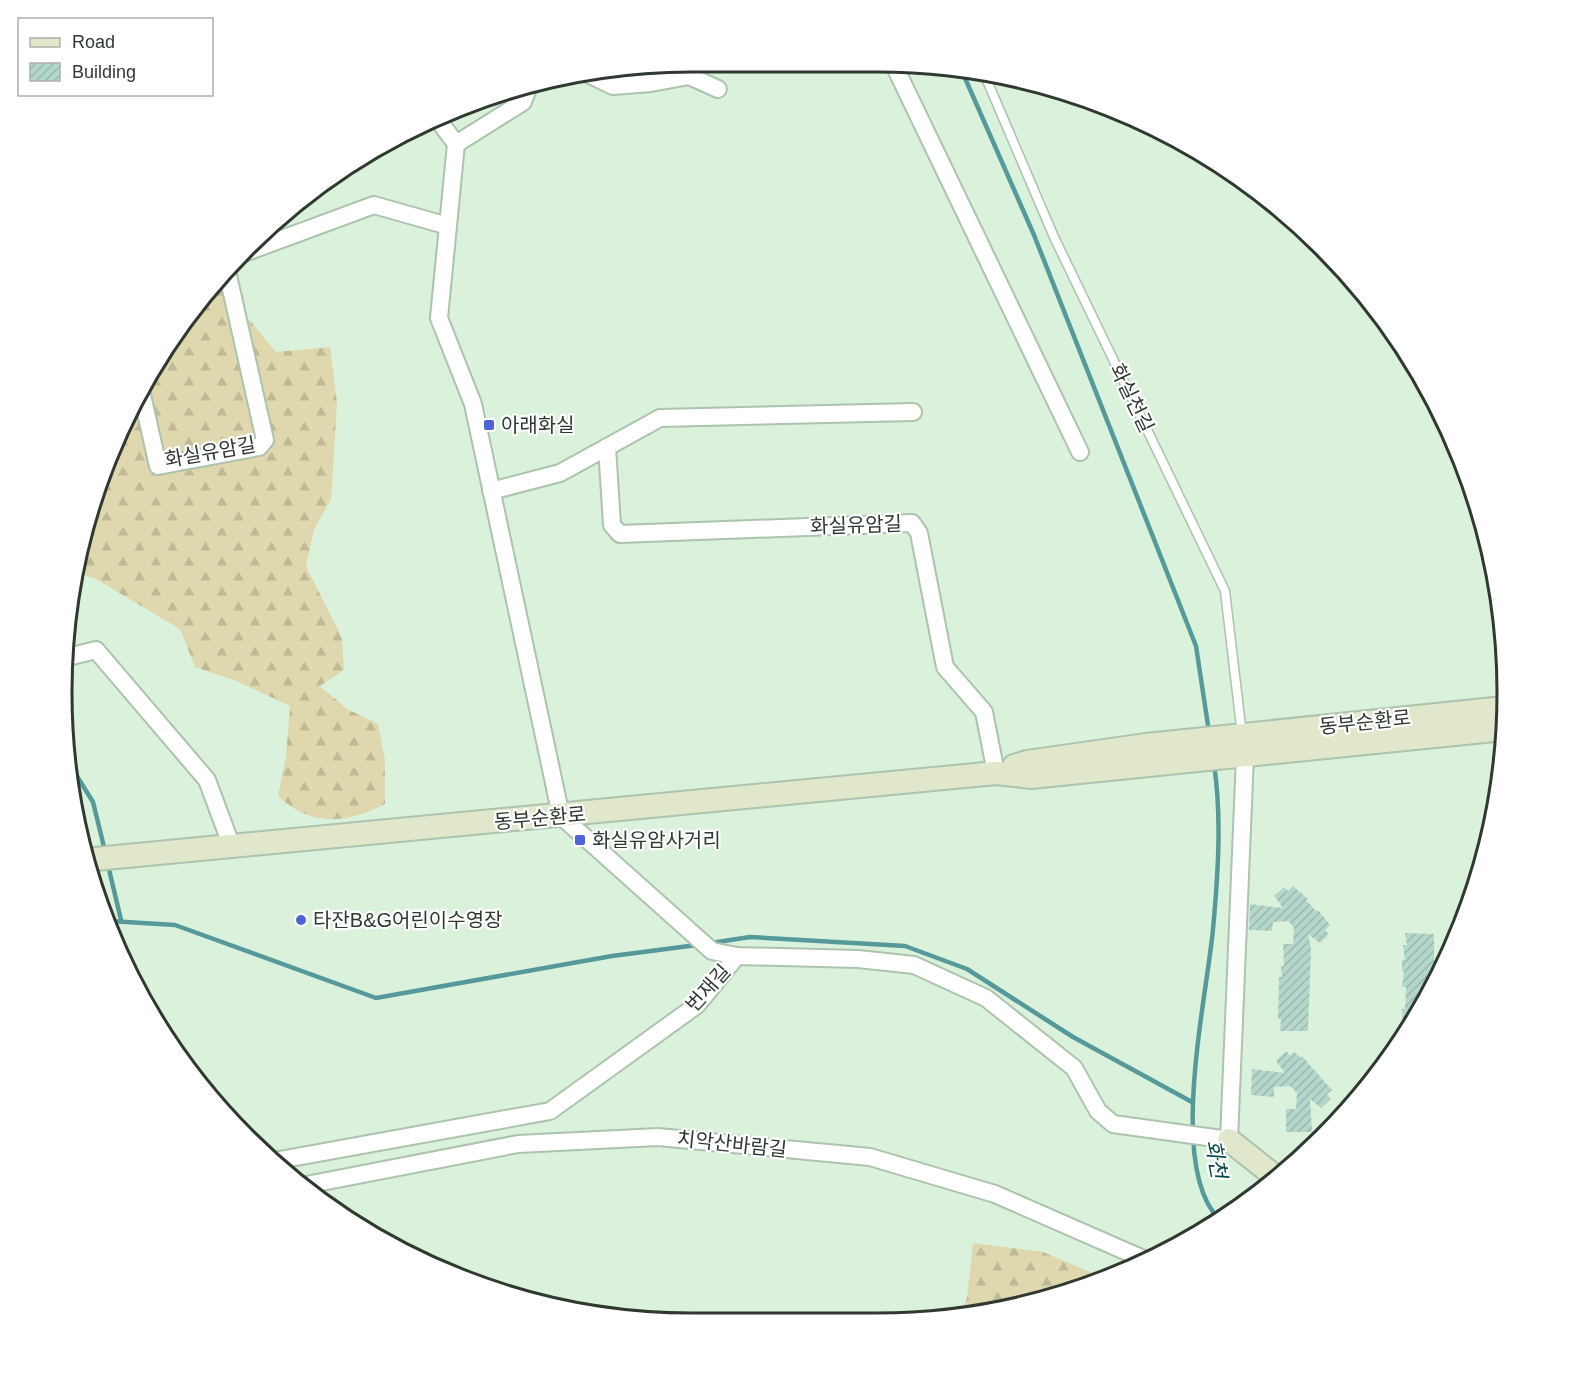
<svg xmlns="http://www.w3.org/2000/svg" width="1569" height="1385" viewBox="0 0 1569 1385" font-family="Arial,'Noto Sans KR',sans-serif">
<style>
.forest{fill:url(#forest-firs)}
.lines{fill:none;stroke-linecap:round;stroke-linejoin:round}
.stream{stroke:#55999a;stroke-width:4.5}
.building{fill:url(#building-hatch)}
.lane-casing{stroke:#acc3ad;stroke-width:11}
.street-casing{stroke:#acc3ad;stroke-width:20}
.secondary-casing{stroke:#acc3ad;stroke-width:26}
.lane{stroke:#fff;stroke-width:8}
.street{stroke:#fff;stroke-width:16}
.secondary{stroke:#e0e7ca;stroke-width:22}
.poi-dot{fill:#4d63d8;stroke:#fff;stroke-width:2}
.labels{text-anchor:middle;stroke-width:4.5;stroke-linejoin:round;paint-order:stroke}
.street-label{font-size:20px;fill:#2f3930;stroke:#fff}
.poi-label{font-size:20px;fill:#2f3930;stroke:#fff;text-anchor:start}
.water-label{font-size:21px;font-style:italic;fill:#044748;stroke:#fff}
.rim{fill:none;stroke:#2f3930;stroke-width:3}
</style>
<defs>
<pattern id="forest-firs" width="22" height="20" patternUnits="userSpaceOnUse" patternTransform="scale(1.5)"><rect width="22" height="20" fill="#dfd7ad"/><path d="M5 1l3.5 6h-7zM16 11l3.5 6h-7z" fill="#c0b995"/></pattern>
<pattern id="building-hatch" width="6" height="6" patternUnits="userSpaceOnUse" patternTransform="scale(1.5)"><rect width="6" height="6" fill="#b5d7cb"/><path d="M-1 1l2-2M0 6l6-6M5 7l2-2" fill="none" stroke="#9cb9af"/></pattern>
</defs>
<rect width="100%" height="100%" fill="#daf2db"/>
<g class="forest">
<path d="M221 277 243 293 247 317 276 352 330 347 337 403 331 499 314 530 306 566 342 638 344 670 320 686 347 709 378 724 385 760V804C346 824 311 827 278 796L286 756 290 706 234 680 195 667 180 629 94 578 73 572 110 451 192 309Z"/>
<path d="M973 1243 1043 1252 1104 1278 1040 1302 960 1315 967 1298Z"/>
</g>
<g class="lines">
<g class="stream">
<path d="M961 69 1034 235 1196 646 1209 732"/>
<path d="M67 760 93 802 105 851"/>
<path d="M1214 764C1222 817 1218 875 1213 929 1207 997 1167 1167 1219 1219"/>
<path d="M108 865 121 920"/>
<path d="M110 921 175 925 376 998 612 956 697 945"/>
<path d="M711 943 750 937 905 946 967 969 1073 1037 1192 1102"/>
</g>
</g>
<g class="building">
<path d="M1293 886 1308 899 1306 900 1316 911 1318 910 1330 925 1325 930 1329 934 1320 943 1308 934 1311 949 1308 1031H1280L1281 1019H1278L1279 977H1282L1281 966H1284L1283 944H1293L1294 928 1288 921 1273 922 1272 931 1249 930 1250 904 1283 908 1274 896 1284 887 1288 891Z"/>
<path d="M1405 933 1434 934V985L1423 1008 1401 1036V1025H1403L1402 1009H1405L1406 987H1402L1404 971H1402V960H1405L1403 945H1407Z"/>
<path d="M1286 1051 1290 1056 1294 1052 1301 1058 1302 1056 1332 1090 1327 1094 1331 1099 1321 1108 1310 1099 1312 1132H1286V1109H1296L1297 1093 1290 1086 1274 1087V1097L1251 1095 1252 1069 1285 1073 1276 1061Z"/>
</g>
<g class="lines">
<g class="lane-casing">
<path id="lane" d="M983 71 1054 237 1225 591 1242 735"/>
</g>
<g class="street-casing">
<g id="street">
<path d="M893 63 1080 452"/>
<path d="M590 75 613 86 651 83 689 76 718 89"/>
<path d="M437 118 456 144 439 318 473 404 561 816 712 951 737 956 858 959 914 965 986 998 1074 1068 1098 1111 1113 1124 1229 1140 1245 756"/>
<path d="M456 144 523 102 530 83"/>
<path d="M244 253 374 205 448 226"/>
<path d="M142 395 158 466 259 447 265 440 227 271"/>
<path d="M607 447 612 525 620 534 912 523 919 533 945 667 984 712 996 773"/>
<path d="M491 491 560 473 660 418 913 412"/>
<path d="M68 657 96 650 207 780 232 847"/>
<path d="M274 1161 550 1111 697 1005 737 956"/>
<path d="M301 1186 518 1144 658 1137 870 1157 995 1194 1148 1261"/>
</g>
</g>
<g class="secondary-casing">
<g id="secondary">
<path d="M1014 766 1027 762 1146 745 1504 708"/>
<path d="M85 860 996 773 1031 777 1504 729"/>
<path d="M1229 1140 1277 1178"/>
</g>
</g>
<use href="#lane" class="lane"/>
<use href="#street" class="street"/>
<use href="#secondary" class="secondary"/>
</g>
<g class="poi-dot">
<rect x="483" y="419" width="12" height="12" rx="3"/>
<rect x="574" y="834" width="12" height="12" rx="3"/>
<circle cx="301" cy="920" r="6"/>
</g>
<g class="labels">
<g class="street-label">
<text transform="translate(1132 398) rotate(64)" y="7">화실천길</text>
<text transform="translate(210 452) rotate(-10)" y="7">화실유암길</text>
<text transform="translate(856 525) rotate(-2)" y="7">화실유암길</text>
<text transform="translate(1365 722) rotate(-6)" y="7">동부순환로</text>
<text transform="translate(540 818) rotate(-5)" y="7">동부순환로</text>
<text transform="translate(708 988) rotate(-48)" y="7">번재길</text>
<text transform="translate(732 1144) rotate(6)" y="7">치악산바람길</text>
</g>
<g class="poi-label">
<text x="501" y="432">아래화실</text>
<text x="592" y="847">화실유암사거리</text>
<text x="313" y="927">타잔B&amp;G어린이수영장</text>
</g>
<g class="water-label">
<text transform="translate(1216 1159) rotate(80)" y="7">화천</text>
</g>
</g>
<path d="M0 0H1569V1385H0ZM692 72H877A620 620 0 0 1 1497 692V693A620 620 0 0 1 877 1313H692A620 620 0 0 1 72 693V692A620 620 0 0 1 692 72Z" fill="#fff" fill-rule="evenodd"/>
<path class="rim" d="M692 72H877A620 620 0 0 1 1497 692V693A620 620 0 0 1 877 1313H692A620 620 0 0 1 72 693V692A620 620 0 0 1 692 72Z"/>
<rect x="18" y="18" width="195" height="78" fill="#ffffff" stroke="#acb0ac" stroke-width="1.5"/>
<rect x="30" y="38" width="30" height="9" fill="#e0e7ca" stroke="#acb0ac" stroke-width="1.5"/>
<text x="72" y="48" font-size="18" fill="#2f3930">Road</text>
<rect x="30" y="63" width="30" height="18" fill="url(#building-hatch)" stroke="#acb0ac" stroke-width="1.5"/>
<text x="72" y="78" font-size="18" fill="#2f3930">Building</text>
</svg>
